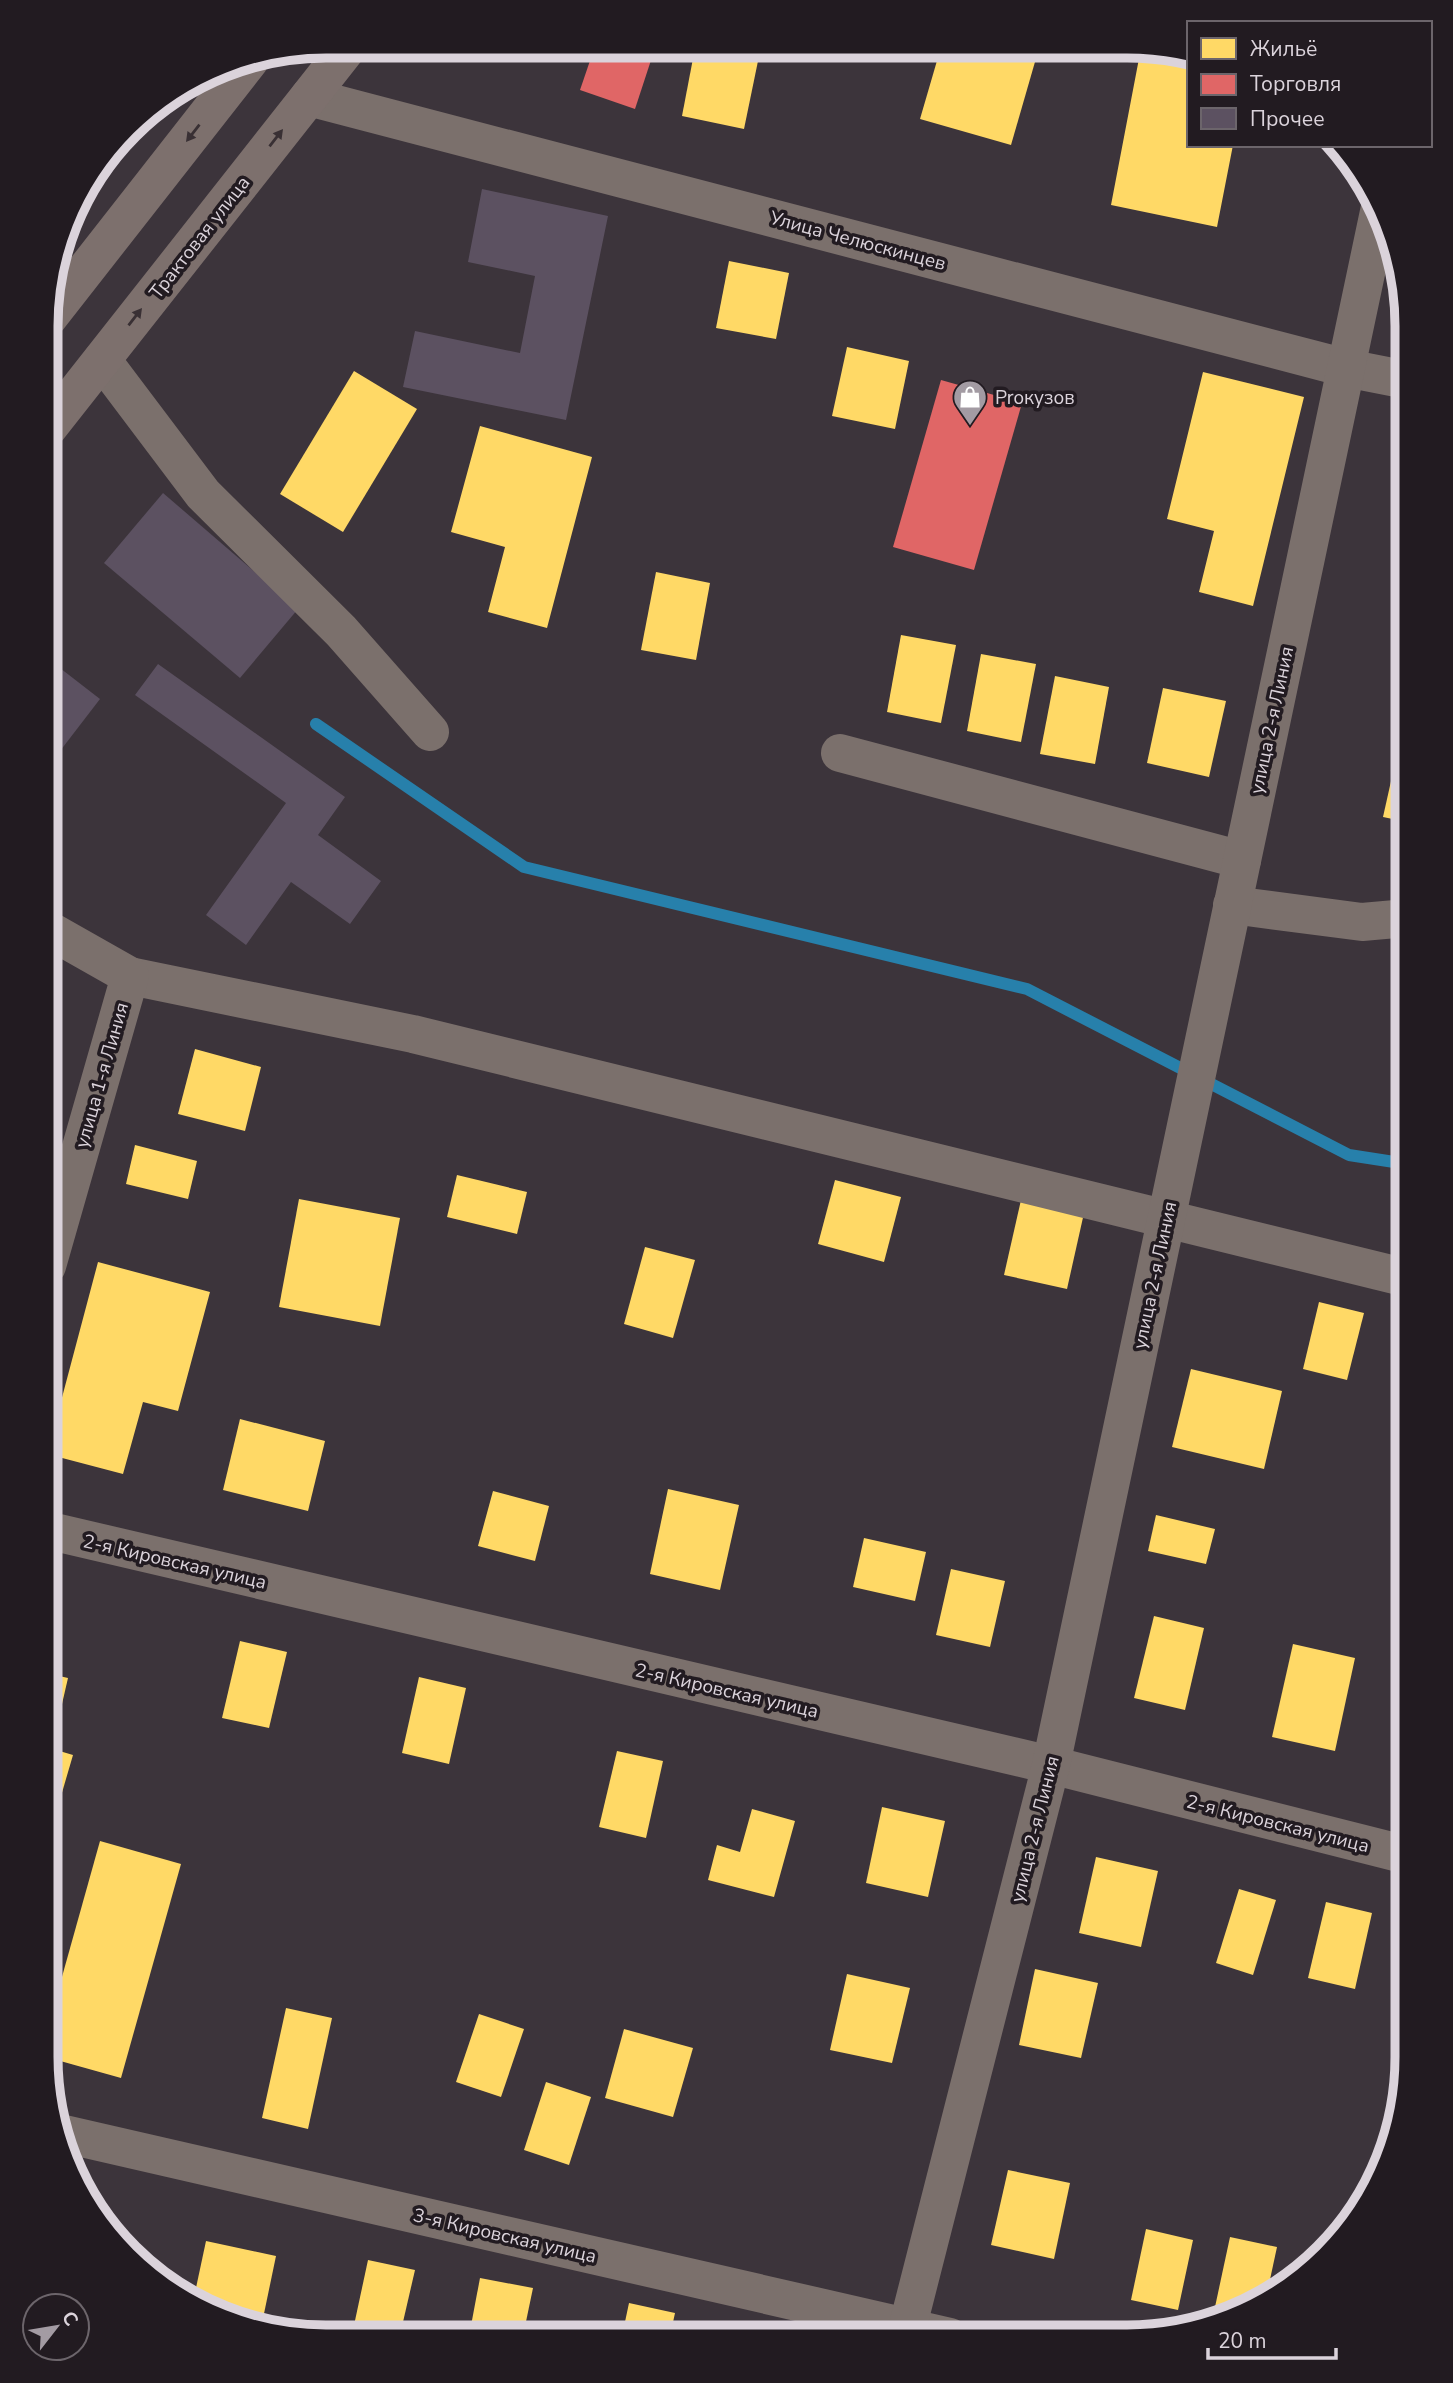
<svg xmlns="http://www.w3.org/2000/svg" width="1453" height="2383" viewBox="0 0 1453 2383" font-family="'Nunito Sans',sans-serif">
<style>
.homes{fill:#ffd966}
.shops{fill:#e06666}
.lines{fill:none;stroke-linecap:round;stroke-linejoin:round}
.stream{stroke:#2780ab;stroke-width:12}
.building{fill:#5c5161}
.minor{stroke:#7b706c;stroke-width:38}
.major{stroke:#7d706d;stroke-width:38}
.oneway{fill:#393034}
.labels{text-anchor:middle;stroke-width:7;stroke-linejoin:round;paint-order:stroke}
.street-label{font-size:19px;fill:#dbd3db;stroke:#221b21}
.poi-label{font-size:19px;fill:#dbd3db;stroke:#221b21;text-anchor:start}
.rim{fill:none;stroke:#dbd3db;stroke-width:9}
</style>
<rect width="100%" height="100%" fill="#3c343b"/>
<g class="homes">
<path d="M941 47 1039 48 1011 145 920 119Z"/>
<path d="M695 48 758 61 744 129 682 116Z"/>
<path d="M1141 48H1165L1189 54V145H1233L1217 227 1111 205Z"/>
<path d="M729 261 789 273 776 339 716 328Z"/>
<path d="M847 347 909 361 895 429 832 416Z"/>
<path d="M354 371 417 409 343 532 280 494Z"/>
<path d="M1203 372 1304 397 1253 606 1199 592 1214 531 1167 519Z"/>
<path d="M480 426 592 457 547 628 488 612 505 547 451 532Z"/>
<path d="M656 572 710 583 696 660 641 650Z"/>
<path d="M901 635 956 645 941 723 887 712Z"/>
<path d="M981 654 1036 664 1021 742 967 731Z"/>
<path d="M1055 676 1109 687 1095 764 1040 754Z"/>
<path d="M1163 688 1226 701 1209 777 1147 763Z"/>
<path d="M1400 741 1407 743V822L1383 817Z"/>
<path d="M47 957 60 962 47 1000Z"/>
<path d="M195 1049 261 1067 245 1131 178 1114Z"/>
<path d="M135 1145 197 1161 188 1199 126 1184Z"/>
<path d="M457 1175 527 1192 517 1234 447 1217Z"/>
<path d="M835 1180 901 1197 884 1262 818 1244Z"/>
<path d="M299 1199 400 1218 380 1326 279 1307Z"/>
<path d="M1021 1200 1084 1213 1067 1289 1004 1275Z"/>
<path d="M645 1247 695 1260 673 1338 624 1324Z"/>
<path d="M98 1262 210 1292 178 1411 143 1402 123 1474 47 1454Z"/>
<path d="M1319 1302 1364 1313 1347 1380 1303 1369Z"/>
<path d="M1191 1369 1282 1391 1264 1469 1172 1447Z"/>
<path d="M240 1419 325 1441 308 1511 223 1490Z"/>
<path d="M1406 1423H1407V1468L1395 1465Z"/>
<path d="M668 1489 739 1505 720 1590 650 1574Z"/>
<path d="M493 1491 549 1506 535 1561 478 1546Z"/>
<path d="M1156 1515 1215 1529 1206 1564 1148 1551Z"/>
<path d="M864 1538 926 1552 915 1601 853 1587Z"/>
<path d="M951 1569 1005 1581 990 1647 936 1635Z"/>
<path d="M1154 1616 1204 1628 1185 1710 1134 1698Z"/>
<path d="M240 1641 287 1652 269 1728 222 1718Z"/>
<path d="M1293 1644 1355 1658 1335 1751 1272 1737Z"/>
<path d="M46 1673 68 1678 59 1717 46 1714Z"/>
<path d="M419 1677 466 1688 449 1764 402 1753Z"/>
<path d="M46 1747 73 1755 54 1820 46 1818Z"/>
<path d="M617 1751 663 1761 646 1838 599 1827Z"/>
<path d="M882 1807 945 1821 928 1897 866 1883Z"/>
<path d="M752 1809 795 1821 774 1897 708 1880 717 1845 740 1852Z"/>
<path d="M100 1841 181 1864 121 2078 46 2057V2034Z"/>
<path d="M1096 1857 1158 1871 1141 1947 1079 1933Z"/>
<path d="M1239 1889 1276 1900 1253 1975 1216 1963Z"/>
<path d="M1326 1902 1372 1913 1355 1989 1308 1978Z"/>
<path d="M1035 1969 1098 1983 1081 2058 1019 2045Z"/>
<path d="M847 1974 910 1988 892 2063 830 2050Z"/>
<path d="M286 2008 332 2018 308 2129 262 2118Z"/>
<path d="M479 2014 524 2029 501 2097 456 2082Z"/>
<path d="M624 2029 693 2048 673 2117 605 2098Z"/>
<path d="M546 2082 591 2097 569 2165 524 2150Z"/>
<path d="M1008 2170 1070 2183 1054 2259 991 2245Z"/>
<path d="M1146 2229 1193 2240 1178 2310 1131 2300Z"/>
<path d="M1230 2237 1277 2247 1266 2298 1240 2313 1215 2307Z"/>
<path d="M206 2241 276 2256 261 2328 218 2316 193 2302Z"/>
<path d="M368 2260 415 2270 400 2335H378L353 2330Z"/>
<path d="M480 2278 533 2288 523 2336H469Z"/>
<path d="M629 2303 675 2313 670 2336H622Z"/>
</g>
<g class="shops">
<path d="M595 46H640L654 51 635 109 580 90Z"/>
<path d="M941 380 1022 403 974 570 893 547Z"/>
</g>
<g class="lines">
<path class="stream" d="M316 724 524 867 1027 989 1349 1155 1407 1164"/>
</g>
<g class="building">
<path d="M482 189 608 216 566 420 403 387 415 331 520 353 535 276 468 262Z"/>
<path d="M163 493 298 609 240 678 104 563Z"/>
<path d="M47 658 100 699 47 768Z"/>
<path d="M158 664 345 797 318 835 381 881 350 924 291 882 246 945 206 915 286 803 135 695Z"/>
</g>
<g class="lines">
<g class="minor">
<path d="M309 97 1346 368 1407 380"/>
<path d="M102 360 203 494 341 631 430 732"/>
<path d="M840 753 1242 860"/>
<path d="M1232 905 1362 922 1407 918"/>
<path d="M130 976 413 1034 1407 1278"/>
<path d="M47 1266 130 976 47 929"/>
<path d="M46 1530 1051 1765 1407 1855"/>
<path d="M60 2133 950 2337"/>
<path d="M905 2337 1051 1765 1380 207"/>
</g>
<g class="major">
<path d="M48 318 250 60"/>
<path d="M48 428 349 46"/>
</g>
</g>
<defs><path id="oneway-solid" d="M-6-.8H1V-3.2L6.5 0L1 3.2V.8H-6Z" transform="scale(1.75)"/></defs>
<g class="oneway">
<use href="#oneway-solid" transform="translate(193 133) rotate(128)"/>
<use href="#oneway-solid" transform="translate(276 138) rotate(-52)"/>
<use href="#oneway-solid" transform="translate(135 317) rotate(-52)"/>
</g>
<defs>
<g id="shop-pin" transform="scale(1.75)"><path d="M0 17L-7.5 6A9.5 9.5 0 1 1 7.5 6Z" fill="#a39ba3" stroke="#221b21"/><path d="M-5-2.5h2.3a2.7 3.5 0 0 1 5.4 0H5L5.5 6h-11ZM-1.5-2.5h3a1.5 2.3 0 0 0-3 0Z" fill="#fff"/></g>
</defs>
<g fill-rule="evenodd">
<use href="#shop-pin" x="970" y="397"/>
</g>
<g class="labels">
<g class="street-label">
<text transform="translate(199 237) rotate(-52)" y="7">Трактовая улица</text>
<text transform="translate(858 240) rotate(15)" y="7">Улица Челюскинцев</text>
<text transform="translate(1271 720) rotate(-78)" y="7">улица 2-я Линия</text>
<text transform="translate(101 1075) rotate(-74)" y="7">улица 1-я Линия</text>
<text transform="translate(1154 1275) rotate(-78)" y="7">улица 2-я Линия</text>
<text transform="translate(175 1561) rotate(13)" y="7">2-я Кировская улица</text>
<text transform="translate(727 1690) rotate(13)" y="7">2-я Кировская улица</text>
<text transform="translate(1278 1823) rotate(14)" y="7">2-я Кировская улица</text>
<text transform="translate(1034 1829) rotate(-76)" y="7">улица 2-я Линия</text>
<text transform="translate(505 2235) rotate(13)" y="7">3-я Кировская улица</text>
</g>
<g class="poi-label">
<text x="995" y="404">Proкузов</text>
</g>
</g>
<path d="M0 0H1453V2383H0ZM326 58H1127A268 268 0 0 1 1395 326V2057A268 268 0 0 1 1127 2325H326A268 268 0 0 1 58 2057V326A268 268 0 0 1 326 58Z" fill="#221b21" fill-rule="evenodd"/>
<path class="rim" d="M326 58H1127A268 268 0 0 1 1395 326V2057A268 268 0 0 1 1127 2325H326A268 268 0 0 1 58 2057V326A268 268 0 0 1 326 58Z"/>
<rect x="1187" y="21" width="245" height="126" fill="#221b21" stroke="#6c656b" stroke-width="2"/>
<rect x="1201" y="38" width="35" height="21" fill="#ffd966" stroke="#6c656b" stroke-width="2"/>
<text x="1250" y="56" font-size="21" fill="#dbd3db">Жильё</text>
<rect x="1201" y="74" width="35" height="21" fill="#e06666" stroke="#6c656b" stroke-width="2"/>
<text x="1250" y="91" font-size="21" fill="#dbd3db">Торговля</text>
<rect x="1201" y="108" width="35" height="21" fill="#5c5161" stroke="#6c656b" stroke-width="2"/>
<text x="1250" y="126" font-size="21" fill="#dbd3db">Прочее</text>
<g transform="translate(56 2327) rotate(59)"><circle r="33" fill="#221b21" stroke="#6c656b" stroke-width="2"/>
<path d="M0-5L12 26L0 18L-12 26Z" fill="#a39ba3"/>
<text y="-10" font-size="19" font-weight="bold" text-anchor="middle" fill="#dbd3db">С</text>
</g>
<path d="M1208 2348v10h128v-10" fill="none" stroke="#dbd3db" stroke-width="3.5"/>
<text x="1218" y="2348" font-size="21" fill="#dbd3db" stroke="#221b21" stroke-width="5" paint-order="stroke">20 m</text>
</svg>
